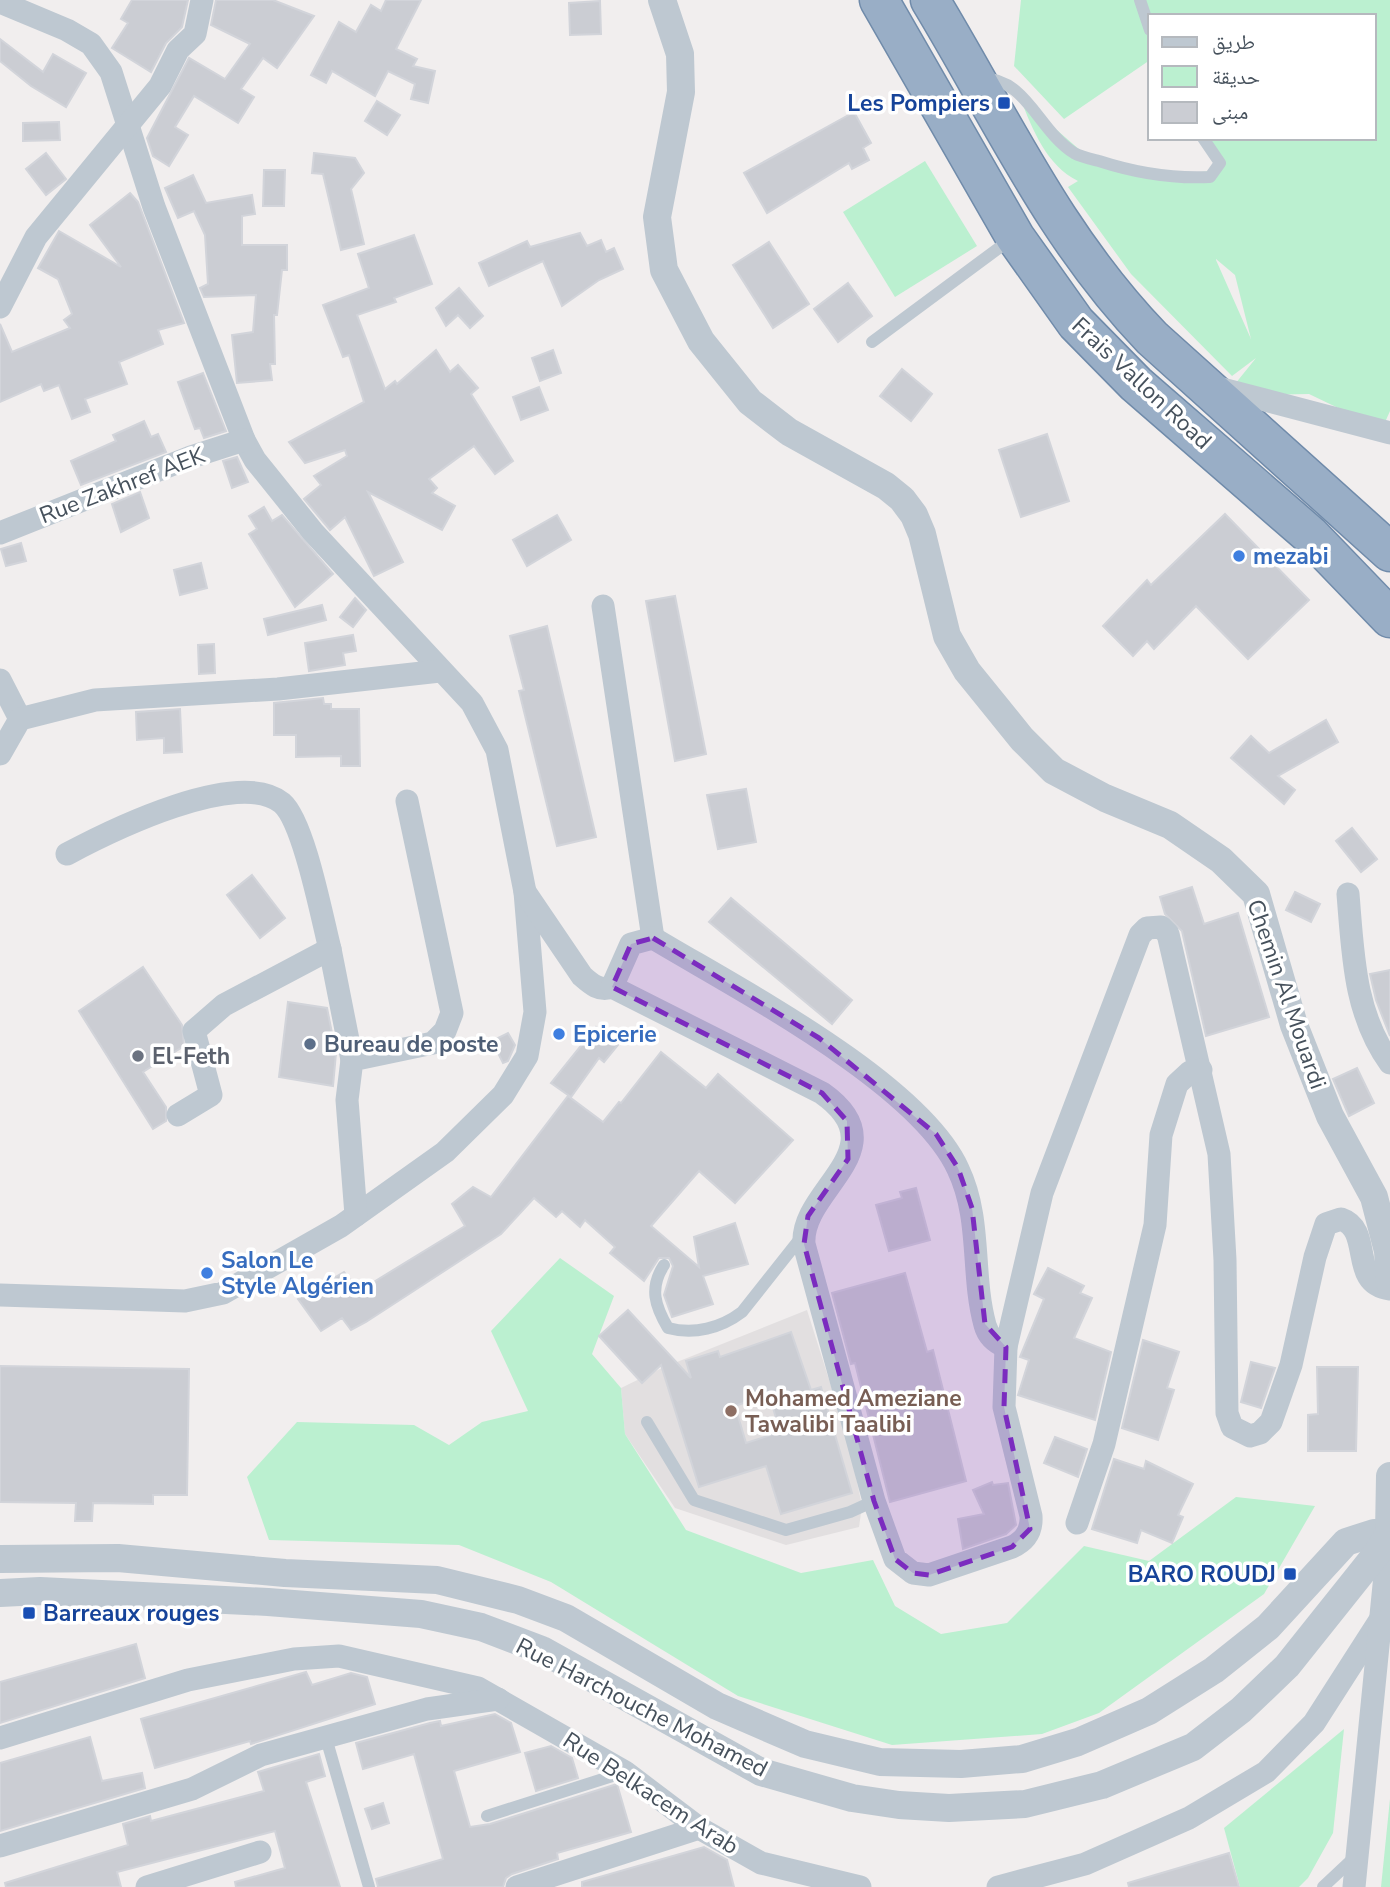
<svg xmlns="http://www.w3.org/2000/svg" width="1390" height="1887" viewBox="0 0 1390 1887" font-family="'Nunito Sans','Noto Naskh Arabic',sans-serif">
<style>
.education{fill:#e2dfe0}
.green{fill:#bbf0d0;fill-rule:evenodd}
.building{fill:#cbcdd3;stroke:#d2d4da;stroke-width:2;fill-rule:evenodd}
.lines{fill:none;stroke-linecap:round;stroke-linejoin:round}
.trunk-casing{stroke:#708baa;stroke-width:41}
.service{stroke:#bec8d1;stroke-width:12}
.minor{stroke:#bec8d1;stroke-width:23}
.tertiary{stroke:#bec8d1;stroke-width:28}
.trunk{stroke:#99aec6;stroke-width:38}
.marked{fill:#7b2cbf;fill-opacity:0.2;stroke:#7b2cbf;stroke-width:5;stroke-dasharray:14 9;stroke-linejoin:round}
.transit-dot{fill:#1a4fb4;stroke:#fff;stroke-width:2.5}
.shop-dot{fill:#3f7fe0;stroke:#fff;stroke-width:2.5}
.service-dot{fill:#5c6f8a;stroke:#fff;stroke-width:2.5}
.worship-dot{fill:#6b7280;stroke:#fff;stroke-width:2.5}
.education-dot{fill:#8d6e63;stroke:#fff;stroke-width:2.5}
.labels{text-anchor:middle;stroke-width:7;stroke-linejoin:round;paint-order:stroke}
.transit-label{font-size:23px;font-weight:bold;fill:#164399;stroke:#fff;text-anchor:end}
.street-label{font-size:23px;fill:#46515c;stroke:#fff}
.shop-label{font-size:23px;font-weight:bold;fill:#366cbe;stroke:#fff;text-anchor:start}
.service-label{font-size:23px;font-weight:bold;fill:#4e5e75;stroke:#fff;text-anchor:start}
.worship-label{font-size:23px;font-weight:bold;fill:#5b616d;stroke:#fff;text-anchor:start}
.education-label{font-size:23px;font-weight:bold;fill:#785e54;stroke:#fff;text-anchor:start}
</style>
<rect width="100%" height="100%" fill="#f1eeee"/>
<path class="education" d="M807 1310 849 1443 862 1506 859 1527 786 1545 675 1508 625 1434 621 1388 662 1368Z"/>
<g class="green">
<path d="M1021 0H1390V411L1382 429 1309 394 1252 395 1235 384 1256 358 1232 376 1131 274 1068 187 1078 181C1046 165 1033 130 1020 98L1096 164 1144 178 1220 170 1202 138H1374V16H1150V60L1064 119 1014 66ZM1216 259 1235 275 1251 339 1216 260Z"/>
<path d="M925 161 977 246 895 297 843 212Z"/>
<path d="M560 1258 614 1296 592 1354 621 1388 625 1434 686 1530 801 1573 873 1560 895 1606 941 1634 1007 1623 1084 1546 1149 1561 1236 1497 1315 1506 1264 1594 1099 1713 1042 1734 892 1745 738 1696 551 1582 459 1545 269 1540 247 1477 297 1422 414 1425 449 1445 482 1422 528 1411 491 1331Z"/>
<path d="M1344 1729 1333 1833 1308 1878 1299 1887H1240L1224 1828Z"/>
<path d="M1390 1799V1887H1381Z"/>
</g>
<g class="building">
<path d="M132 0H188L182 27 166 43 151 72 112 48 128 23 121 19Z"/>
<path d="M216 0H273L314 16 277 68 263 58 241 89 254 97 238 123 194 96 175 127 188 135 169 166 153 156 147 138 189 58 225 79 250 44 211 25Z"/>
<path d="M386 0H421L396 49 417 59 413 66 435 71 428 103 411 99 415 84 388 71 375 96 332 71 326 83 311 75 339 22 356 32 371 5 381 11Z"/>
<path d="M600 1 601 34 570 35 569 3Z"/>
<path d="M0 39 43 72 53 54 86 73 66 107 31 86 0 61Z"/>
<path d="M377 101 400 115 387 135 365 121Z"/>
<path d="M854 112 871 143 863 148 869 160 852 169 849 163 767 213 744 173Z"/>
<path d="M59 122 60 140 23 141V123Z"/>
<path d="M46 153 66 179 46 195 26 169Z"/>
<path d="M314 153 355 158 364 173 351 189 364 244 341 250 323 174 312 173Z"/>
<path d="M264 170H285L284 206H263Z"/>
<path d="M193 175 206 203 252 195 255 214 242 216V245H287V270H282L277 315H274L275 364H270L272 380 237 383 232 335 253 332 256 295 204 297 200 288 208 284 205 235 194 211 178 218 165 188Z"/>
<path d="M130 193 138 202 184 323 158 330 163 344 119 362 127 384 85 399 90 412 72 419 59 385 44 391 41 384 0 402V324L12 352 70 328 64 320 72 314 58 279 38 268 59 231 121 267 90 225Z"/>
<path d="M580 233 587 246 601 240 606 252 614 248 623 269 599 280 562 306 543 261 489 286 479 263 527 241 530 247Z"/>
<path d="M414 235 432 284 394 298 396 302 357 315 385 389 395 381 397 384 436 350 450 372 458 365 478 388 471 394 513 461 495 474 474 446 429 479 437 488 432 493 455 506 442 530 368 492 403 562 374 576 345 517 330 530 304 499 321 485 314 476 347 456 345 450 305 463 289 442 364 402 349 355 343 357 323 305 369 288 358 254Z"/>
<path d="M769 242 809 304 773 328 733 265Z"/>
<path d="M848 283 872 316 838 342 814 309Z"/>
<path d="M459 288 483 316 470 328 458 315 446 326 436 308Z"/>
<path d="M553 350 561 373 540 381 532 358Z"/>
<path d="M902 369 932 394 911 421 880 396Z"/>
<path d="M203 373 226 431 204 438 200 428 195 429 178 382Z"/>
<path d="M539 387 548 410 521 420 513 397Z"/>
<path d="M144 421 151 437 158 434 166 452 81 485 71 461 116 441 113 435Z"/>
<path d="M1047 434 1069 501 1021 517 999 450Z"/>
<path d="M237 457 248 482 232 488 223 461Z"/>
<path d="M140 492 149 518 121 532 112 504Z"/>
<path d="M264 507 272 521 282 515 333 574 295 607 249 534 257 529 249 516Z"/>
<path d="M1225 514 1309 600 1248 659 1196 606 1154 649 1147 641 1133 656 1103 626 1147 580 1151 585Z"/>
<path d="M557 515 571 540 527 566 513 540Z"/>
<path d="M21 543 26 561 6 566 1 549Z"/>
<path d="M201 563 207 588 180 595 174 570Z"/>
<path d="M675 596 706 754 675 761 646 601Z"/>
<path d="M355 598 366 610 353 627 340 617Z"/>
<path d="M322 605 326 620 268 635 264 619Z"/>
<path d="M547 626 596 837 557 846 519 691 524 690 510 636Z"/>
<path d="M353 635 356 651 343 653 345 665 309 671 305 643Z"/>
<path d="M214 644 215 673 199 674 198 645Z"/>
<path d="M323 698 324 704H331V709H359L360 766H341V756L296 757V735H274V703Z"/>
<path d="M180 709 182 752 164 753V738L137 740 136 712Z"/>
<path d="M1326 720 1338 742 1278 776 1295 790 1284 804 1231 758 1251 736 1269 753Z"/>
<path d="M746 789 756 842 718 849 707 795Z"/>
<path d="M1352 828 1377 859 1361 872 1336 841Z"/>
<path d="M252 875 285 918 260 938 227 895Z"/>
<path d="M1192 887 1204 924 1238 913 1269 1017 1206 1036 1182 931 1165 914 1160 897Z"/>
<path d="M1295 892 1320 904 1311 922 1286 910Z"/>
<path d="M731 898 852 1000 832 1024 709 922Z"/>
<path d="M143 967 182 1025 184 1046 143 1072 166 1107V1121L153 1129 79 1011Z"/>
<path d="M1390 970V1036L1376 1000 1370 974Z"/>
<path d="M288 1002 327 1008 336 1053 333 1086 279 1077Z"/>
<path d="M596 1027 618 1045 604 1062 599 1058 571 1097 551 1083Z"/>
<path d="M508 1033 515 1045 508 1061 503 1063 492 1041Z"/>
<path d="M661 1052 706 1088 718 1074 793 1140 735 1203 699 1171 651 1226 699 1267 694 1237 735 1223 748 1264 703 1276 713 1304 672 1317 664 1295 673 1266 669 1258H659L644 1281 610 1253 615 1247 585 1220 580 1227 562 1211 556 1217 534 1198 501 1234 366 1322 351 1330 342 1318 321 1331 298 1299 344 1272 359 1291 465 1226 452 1204 473 1187 491 1197 568 1096 603 1122 619 1102 621 1103Z"/>
<path d="M1357 1068 1374 1103 1349 1116 1333 1079Z"/>
<path d="M916 1188 930 1240 889 1251 876 1205 902 1198 900 1192Z"/>
<path d="M1048 1268 1084 1286 1080 1293 1092 1298 1074 1338 1111 1352 1095 1420 1018 1395 1029 1360 1020 1357 1044 1299 1034 1294Z"/>
<path d="M905 1273 927 1352 933 1350 966 1481 890 1502 855 1363 851 1364 832 1293Z"/>
<path d="M628 1310 691 1378 686 1361 718 1351 720 1357 791 1332 811 1390 821 1387 852 1493 781 1514 766 1466 699 1487 661 1365 642 1383 599 1336ZM769 1394 780 1432 746 1443 735 1406Z"/>
<path d="M1143 1340 1179 1352 1167 1388 1174 1390 1158 1440 1122 1428Z"/>
<path d="M1251 1362 1275 1368 1261 1408 1241 1402Z"/>
<path d="M0 1366 189 1369 187 1495H153V1504L93 1503 92 1521H75L76 1503 0 1502Z"/>
<path d="M1317 1367H1358L1356 1451H1308V1415L1318 1414Z"/>
<path d="M1055 1437 1087 1449 1078 1477 1044 1463Z"/>
<path d="M1114 1459 1144 1469 1146 1461 1193 1484 1178 1515 1183 1517 1172 1543 1141 1530 1137 1543 1092 1529Z"/>
<path d="M992 1482 993 1485 1008 1483 1016 1525 1006 1534 963 1549 958 1519 984 1514 973 1490Z"/>
<path d="M136 1644 145 1678 0 1723V1682Z"/>
<path d="M306 1672 312 1685 351 1673 367 1677 375 1704 251 1744 250 1741 155 1768 141 1719Z"/>
<path d="M495 1714 511 1723 520 1752 454 1771 470 1827 490 1824 617 1784 631 1832 557 1853 558 1859 512 1874 506 1878 503 1887H378L376 1879 443 1859 414 1754 363 1769 356 1743 430 1723 440 1721 441 1726Z"/>
<path d="M90 1737 102 1781 142 1773 145 1788 0 1831V1763Z"/>
<path d="M551 1746 572 1758 578 1778 536 1791 525 1753Z"/>
<path d="M319 1754 325 1776 306 1782 340 1887H236L235 1882 285 1868 275 1831 117 1872 121 1887H6L5 1883 128 1845 123 1824 150 1816 151 1821 264 1791 258 1772Z"/>
<path d="M383 1803 389 1823 372 1829 365 1809Z"/>
<path d="M704 1847 727 1860 734 1887H582V1882Z"/>
<path d="M1229 1853 1239 1887H1129L1128 1883Z"/>
</g>
<g class="lines">
<g class="trunk-casing">
<g id="trunk">
<path d="M879 0 1015 237 1076 323 1136 384 1310 535 1390 618"/>
<path d="M930 0C1002 119 1054 236 1152 338L1390 552"/>
</g>
</g>
<g class="service">
<path d="M1140 0 1150 30"/>
<path d="M982 78C1027 79 1038 130 1074 153 1081 157 1091 159 1099 161 1136 173 1171 179 1210 177L1220 163 1203 138"/>
<path d="M872 342 1011 239"/>
<path d="M664 1265C649 1288 655 1306 668 1328 694 1335 721 1328 742 1312L803 1235"/>
<path d="M647 1422 694 1500 786 1530 850 1512 874 1501"/>
<path d="M326 1738 369 1887"/>
<path d="M487 1816 625 1772"/>
<path d="M1323 1887 1355 1857"/>
</g>
<g class="minor">
<path d="M0 2 67 30 91 44 111 72 154 207 244 440 255 460 313 532 472 703 497 750 525 892 535 1012 527 1056 503 1095 445 1152 341 1226 223 1293 185 1301 0 1295"/>
<path d="M0 307 36 237 160 86 178 50 195 34 202 0"/>
<path d="M1215 387 1390 433"/>
<path d="M0 533 191 457 244 440"/>
<path d="M603 606 653 938"/>
<path d="M0 680 20 719"/>
<path d="M0 754 20 719 95 700 278 689 440 671"/>
<path d="M67 854C110 831 239 767 282 803 304 822 322 918 330 949"/>
<path d="M525 892 582 976C591 984 600 992 612 987L631 944 653 938C736 988 918 1082 958 1169 982 1219 971 1274 985 1325 988 1336 996 1343 1006 1347"/>
<path d="M1348 894C1353 954 1354 1013 1390 1063"/>
<path d="M612 987 822 1093C901 1149 800 1189 804 1244L874 1501 895 1559 913 1573 929 1575 1012 1547C1025 1541 1032 1531 1031 1516L1004 1407 1006 1347 1042 1193 1140 935 1147 928 1161 927 1168 934 1219 1154 1225 1260 1227 1413 1232 1427 1250 1436 1260 1433 1271 1422 1291 1365 1315 1257 1326 1224 1341 1219C1374 1230 1348 1284 1390 1289"/>
<path d="M178 1115 211 1095 194 1031 224 1005 330 949 352 1060"/>
<path d="M356 1215 347 1100 352 1060 433 1043 445 1031 452 1013 407 801"/>
<path d="M1077 1523 1104 1444 1155 1225 1161 1135 1177 1084 1190 1072 1201 1070"/>
<path d="M0 1738 188 1680 294 1659 339 1656 478 1688 625 1772 699 1828 761 1863 860 1887"/>
<path d="M0 1846 192 1789 261 1755 427 1709 498 1699"/>
<path d="M147 1887 260 1852"/>
<path d="M517 1887 699 1828"/>
<path d="M998 1887 1085 1864 1189 1818 1266 1772 1314 1723 1382 1617"/>
<path d="M1354 1887 1389 1535"/>
</g>
<g class="tertiary">
<path d="M662 0 680 54 681 92 657 217 664 270 701 341 750 402 789 432 886 486 902 499 914 515 922 534 947 636 967 671 1022 739 1054 771 1105 798 1170 825 1221 860 1256 894 1294 1025 1330 1116 1374 1197 1388 1251 1390 1283"/>
<path d="M0 1559 118 1558 285 1573 437 1580 518 1600 566 1618 717 1706 805 1744 880 1762 961 1764 1022 1759 1078 1742 1149 1711 1214 1670 1268 1627 1346 1542 1374 1533 1390 1534"/>
<path d="M0 1593 40 1591 268 1602 421 1614 481 1627 542 1650 761 1772 852 1798 899 1805 949 1808 1025 1804 1102 1785 1193 1747 1241 1710 1287 1666 1378 1552 1389 1534 1390 1476"/>
</g>
<use href="#trunk" class="trunk"/>
</g>
<path class="marked" d="M653 938 819 1038 936 1134 958 1168 972 1208 985 1324 1006 1347 1004 1407 1030 1529 1012 1547 929 1575 913 1573 895 1559 874 1501 804 1244 808 1216 848 1159 847 1121 822 1093 612 987 631 944Z"/>
<g class="transit-dot">
<rect x="997" y="96" width="14" height="14" rx="3.5"/>
<rect x="1283" y="1567" width="14" height="14" rx="3.5"/>
<rect x="22" y="1606" width="14" height="14" rx="3.5"/>
</g>
<g class="shop-dot">
<circle cx="1239" cy="556" r="7"/>
<circle cx="559" cy="1034" r="7"/>
<circle cx="207" cy="1273" r="7"/>
</g>
<circle class="service-dot" cx="310" cy="1044" r="7"/>
<circle class="worship-dot" cx="138" cy="1056" r="7"/>
<circle class="education-dot" cx="731" cy="1411" r="7"/>
<g class="labels">
<g class="transit-label">
<text x="990" y="111">Les Pompiers</text>
<text x="1276" y="1582">BARO ROUDJ</text>
<text x="43" y="1621" text-anchor="start">Barreaux rouges</text>
</g>
<g class="street-label">
<text transform="translate(1142 383) rotate(43)" y="8">Frais Vallon Road</text>
<text transform="translate(122 485) rotate(-21)" y="8">Rue Zakhref AEK</text>
<text transform="translate(1287 994) rotate(71)" y="8">Chemin Al Mouardi</text>
<text transform="translate(642 1707) rotate(27)" y="8">Rue Harchouche Mohamed</text>
<text transform="translate(651 1793) rotate(33)" y="8">Rue Belkacem Arab</text>
</g>
<g class="shop-label">
<text x="1253" y="564">mezabi</text>
<text x="573" y="1042">Epicerie</text>
<text x="221" y="1268">Salon Le<tspan x="221" dy="26">Style Algérien</tspan></text>
</g>
<g class="service-label">
<text x="324" y="1052">Bureau de poste</text>
</g>
<g class="worship-label">
<text x="152" y="1064">El-Feth</text>
</g>
<g class="education-label">
<text x="745" y="1406">Mohamed Ameziane<tspan x="745" dy="26">Tawalibi Taalibi</tspan></text>
</g>
</g>
<rect x="1148" y="14" width="228" height="126" fill="#ffffff" stroke="#b5b9be" stroke-width="2"/>
<rect x="1162" y="37" width="35" height="10" fill="#bec8d1" stroke="#b5b9be" stroke-width="2"/>
<text x="1212" y="49" font-size="21" fill="#46515c">طريق</text>
<rect x="1162" y="66" width="35" height="21" fill="#bbf0d0" stroke="#b5b9be" stroke-width="2"/>
<text x="1212" y="84" font-size="21" fill="#46515c">حديقة</text>
<rect x="1162" y="102" width="35" height="21" fill="#cbcdd3" stroke="#b5b9be" stroke-width="2"/>
<text x="1212" y="119" font-size="21" fill="#46515c">مبنى</text>
</svg>
